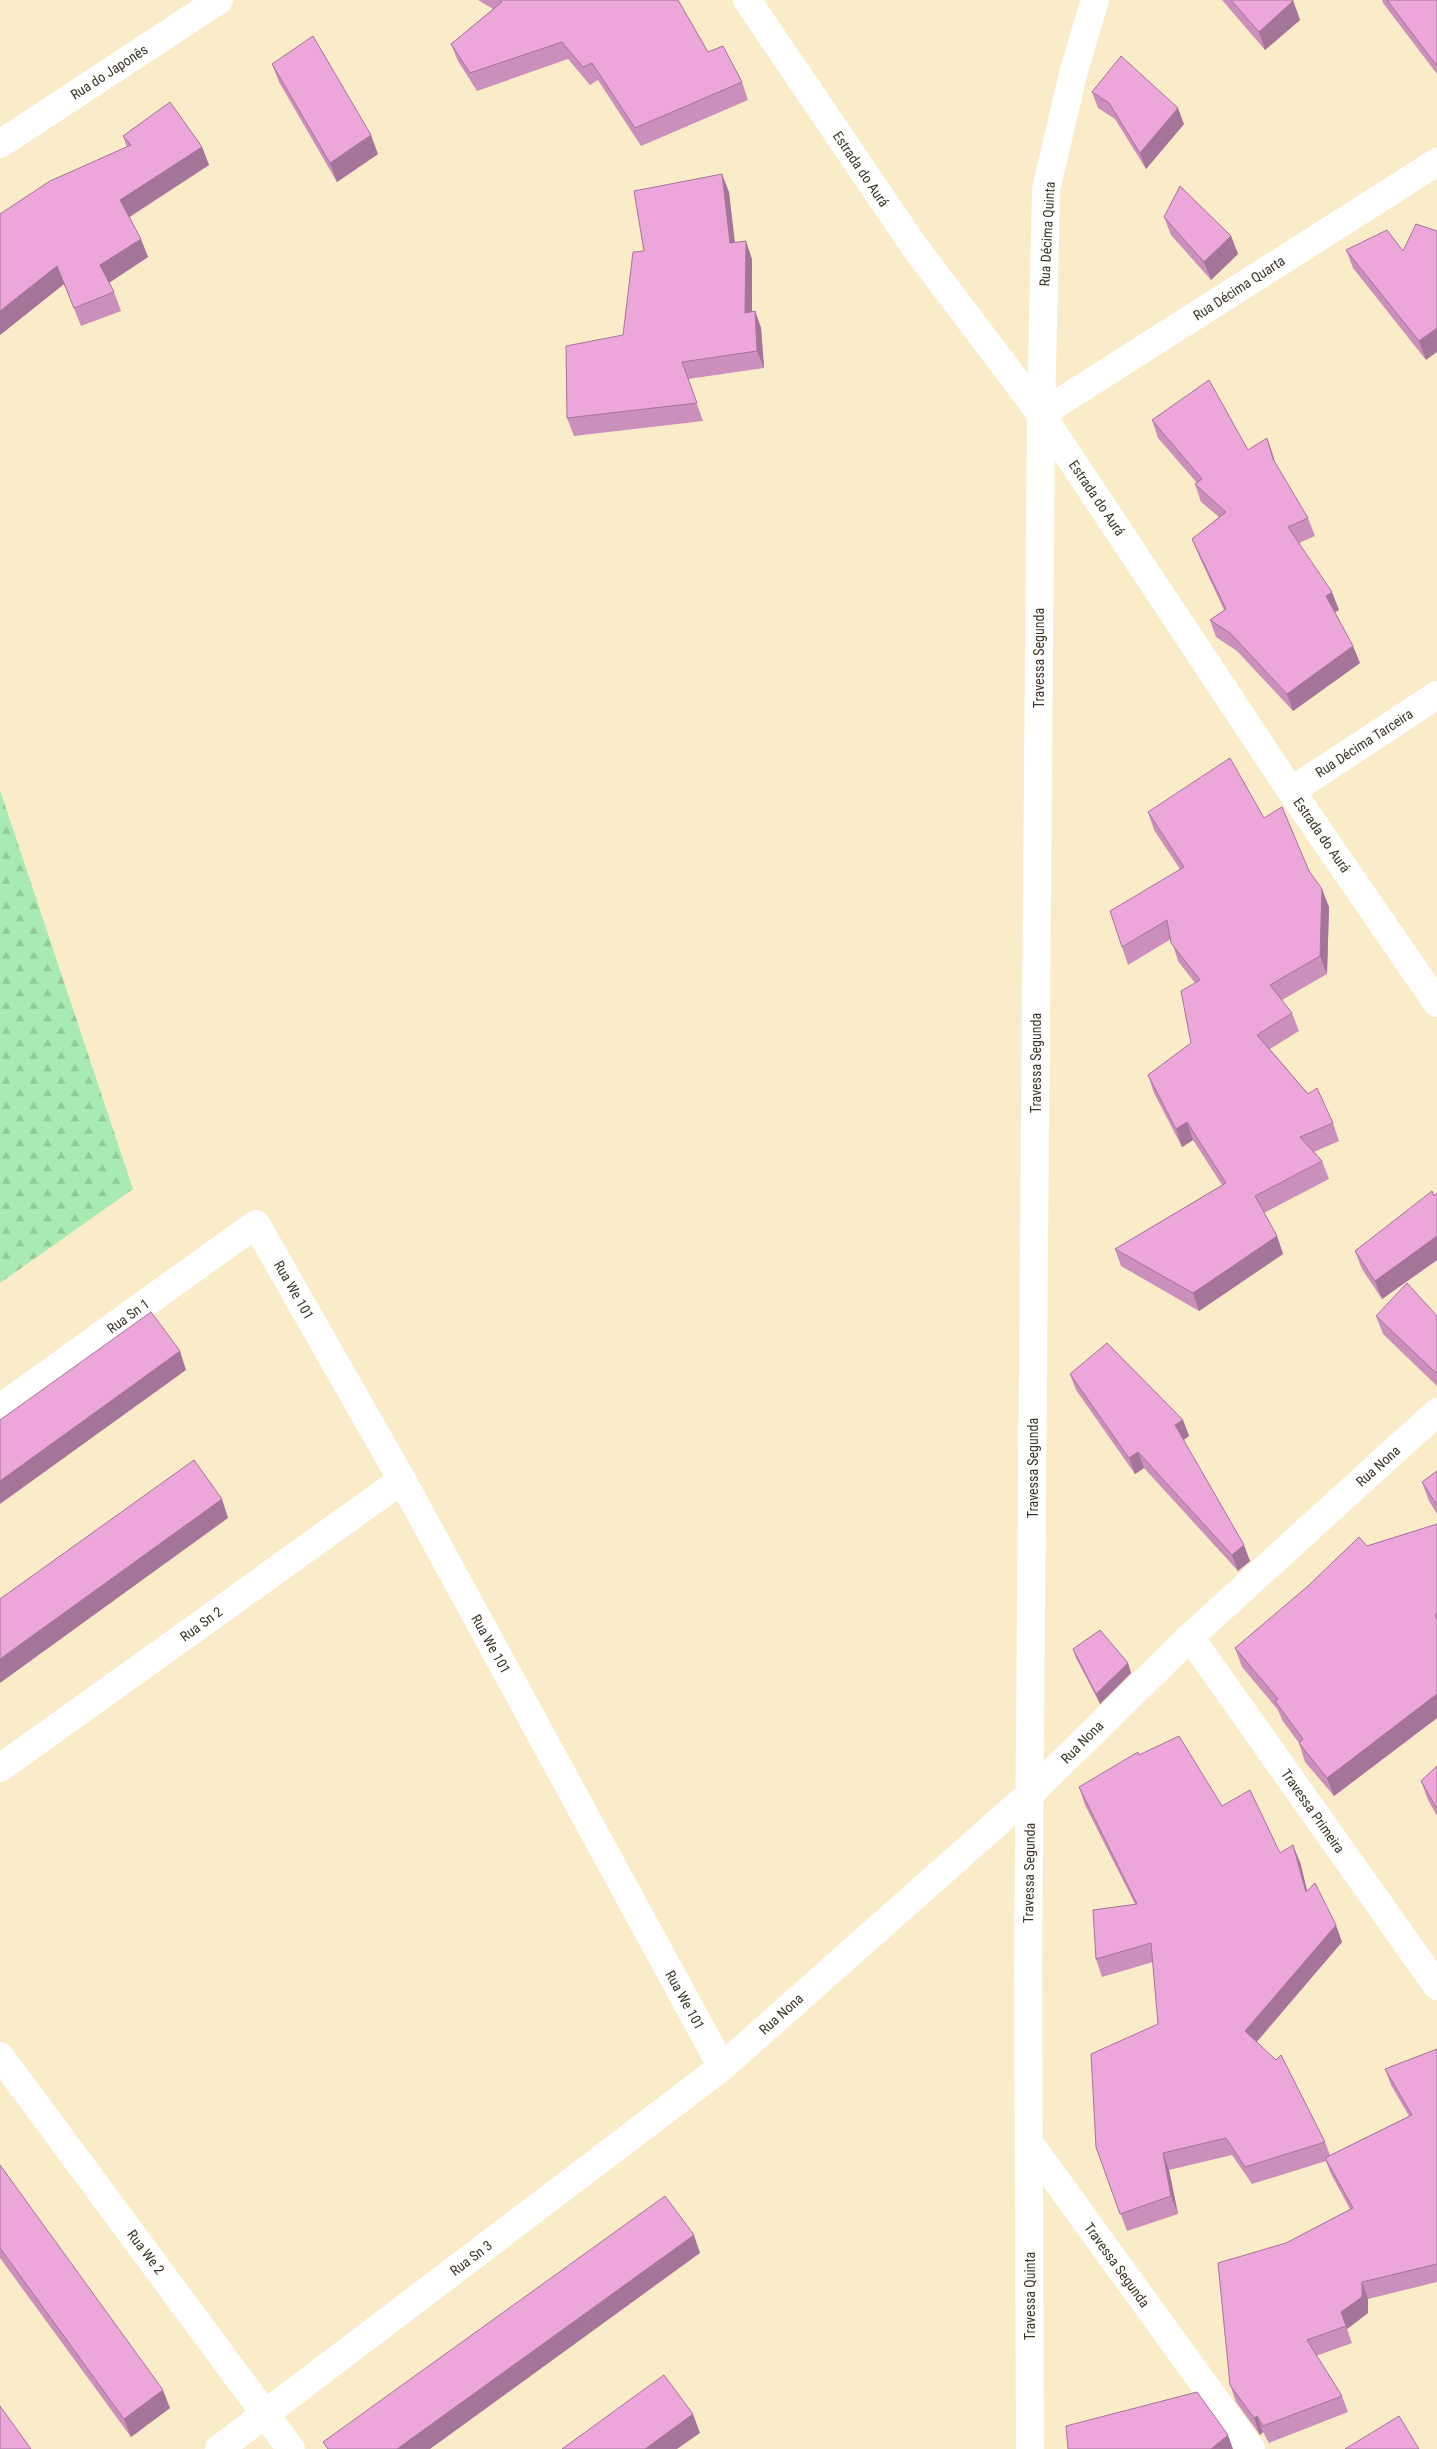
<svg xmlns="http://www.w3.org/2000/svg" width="1437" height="2449" viewBox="0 0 1437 2449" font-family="'Roboto Condensed',sans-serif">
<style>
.forest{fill:url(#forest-firs)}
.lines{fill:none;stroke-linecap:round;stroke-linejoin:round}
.minor{stroke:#fff;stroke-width:28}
.wall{fill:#cb8fbb}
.shaded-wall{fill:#a57499}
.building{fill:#eca6da;stroke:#a57499}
.labels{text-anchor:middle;stroke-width:4.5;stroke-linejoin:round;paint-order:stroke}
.street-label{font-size:14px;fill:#3c3628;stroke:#fff}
</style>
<defs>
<pattern id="forest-firs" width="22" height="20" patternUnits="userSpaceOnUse" patternTransform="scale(1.25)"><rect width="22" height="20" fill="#a8eab2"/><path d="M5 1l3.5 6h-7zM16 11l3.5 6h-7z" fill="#92c999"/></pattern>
</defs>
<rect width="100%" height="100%" fill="#fbecc9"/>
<path class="forest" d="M0 790 133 1189 0 1283Z"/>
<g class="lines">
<g class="minor">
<path d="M747 0 914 246 1041 414 1291 791 1437 1003"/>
<path d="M0 144 219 0"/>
<path d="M1041 414 1437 162"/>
<path d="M1291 791 1437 695"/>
<path d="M0 1408 256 1224 402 1480 722 2067"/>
<path d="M1190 1637 1437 1986"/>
<path d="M0 1768 402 1480"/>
<path d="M0 2056 291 2449"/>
<path d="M1030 2144 1251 2449"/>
<path d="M219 2449 722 2067 1031 1793 1190 1637 1437 1412"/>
<path d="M1030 2449 1028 1968 1041 414 1046 190 1073 74 1095 0"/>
</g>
</g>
<g class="wall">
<path d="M478 0H678L708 52 742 82 748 100 641 146 598 80 590 85 568 59 477 91 458 61 451 44 493 9Z"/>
<path d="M1222 0H1293L1300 20 1265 50Z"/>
<path d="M1382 0H1437V74L1383 3Z"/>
<path d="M272 64 378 154 337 182 279 82Z"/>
<path d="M1092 92 1184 124 1146 169 1115 119 1098 108Z"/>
<path d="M123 136 202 147 209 165 130 217 148 257 109 283 114 292 121 311 81 326 64 284 0 335 127 147Z"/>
<path d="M729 192 734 242 752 259V312L755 311 761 328 764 368 688 379 703 421 574 436 567 418 623 335 644 251Z"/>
<path d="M1164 217 1231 236 1238 254 1211 280 1171 235Z"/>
<path d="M1346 250 1403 251 1426 360 1353 268Z"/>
<path d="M1152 420 1248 450 1267 438 1275 464 1308 518 1315 536 1299 543 1339 610 1335 612 1360 663 1293 711 1237 651 1216 637 1210 620 1224 610 1199 556 1192 539 1219 517 1201 502 1195 484 1197 483 1158 438Z"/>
<path d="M1148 812 1264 818 1309 871 1329 907 1327 974 1282 1000 1292 1013 1299 1031 1270 1049 1333 1123 1339 1141 1314 1152 1322 1161 1329 1179 1264 1213 1277 1236 1283 1254 1199 1311 1121 1266 1115 1249 1222 1185 1193 1140 1182 1147 1154 1093 1148 1075 1191 1043 1195 983 1178 961 1171 939 1128 965 1122 947 1180 869 1154 830Z"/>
<path d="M1437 1193V1260L1382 1299 1362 1269 1355 1251Z"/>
<path d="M1376 1316H1437V1386L1383 1334Z"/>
<path d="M1070 1374 1183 1420 1189 1436 1183 1440 1250 1561 1238 1571 1144 1468 1135 1474 1076 1390Z"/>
<path d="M1437 1471V1514L1429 1501 1422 1482Z"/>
<path d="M1437 1524V1718L1334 1796 1305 1762 1299 1743 1282 1720 1278 1710 1242 1667 1235 1648 1367 1546Z"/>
<path d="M1073 1649 1128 1663 1131 1673 1100 1704 1076 1658Z"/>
<path d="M1139 1755 1222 1806 1280 1853 1300 1862 1307 1891 1342 1942 1257 2042 1325 2142 1330 2155 1409 2116 1391 2085 1385 2069 1437 2049V2282L1368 2299V2313L1347 2329 1352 2343 1316 2356 1342 2396 1348 2412 1269 2443 1263 2432 1260 2435 1236 2402 1230 2385 1286 2243 1350 2209 1331 2174 1326 2161 1252 2184 1232 2155 1169 2170 1178 2214 1127 2231 1096 2147 1158 2024 1153 1962 1102 1977 1096 1959 1135 1904 1085 1805 1079 1787Z"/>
<path d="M1437 1766V1816L1428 1800 1421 1781Z"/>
<path d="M0 2165 170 2408 131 2437 0 2258Z"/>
</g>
<g class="shaded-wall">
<path d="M1293 1 1300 20 1265 50 1259 32Z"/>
<path d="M1178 108 1184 124 1146 169 1140 153Z"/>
<path d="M371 135 378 154 337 182 330 163Z"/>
<path d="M202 147 209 165 127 218 120 200Z"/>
<path d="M722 174 729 192 737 260 730 243Z"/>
<path d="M1231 236 1238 254 1211 280 1204 262Z"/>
<path d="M141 239 148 257 107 284 100 265Z"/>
<path d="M746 241 752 259V331L745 313Z"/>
<path d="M57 266 64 284 0 335V311Z"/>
<path d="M755 311 761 328 764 368 757 351Z"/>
<path d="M1437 328V352L1426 360 1419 341Z"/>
<path d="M1267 438 1273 455 1279 477 1273 459Z"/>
<path d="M1332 592 1339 610 1332 614 1326 596Z"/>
<path d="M1353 646 1360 663 1293 711 1287 694Z"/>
<path d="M1322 889 1329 907 1327 974 1320 956Z"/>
<path d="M1187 1122 1193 1140 1182 1147 1176 1129Z"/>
<path d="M1277 1236 1283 1254 1199 1311 1193 1293Z"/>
<path d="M1437 1236V1260L1382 1299 1375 1281Z"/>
<path d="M180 1351 186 1370 0 1504V1481Z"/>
<path d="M1183 1420 1189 1436 1181 1442 1175 1425Z"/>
<path d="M1138 1452 1144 1468 1135 1474 1129 1458Z"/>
<path d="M222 1499 228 1518 0 1683V1659Z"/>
<path d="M1244 1545 1250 1561 1238 1571 1232 1555Z"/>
<path d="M1128 1663 1131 1673 1100 1704 1096 1694Z"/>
<path d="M1437 1694V1718L1334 1796 1327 1778Z"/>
<path d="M1293 1845 1300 1862 1312 1910 1306 1892Z"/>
<path d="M1336 1925 1342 1942 1251 2048 1245 2031Z"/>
<path d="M1163 2153 1169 2170 1178 2214 1171 2196Z"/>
<path d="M694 2235 700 2253 430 2449H397Z"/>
<path d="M1362 2282 1368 2299V2313L1347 2329 1341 2312Z"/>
<path d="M163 2390 170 2408 131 2437 124 2419Z"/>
<path d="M693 2414 700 2433 677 2449H645Z"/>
<path d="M1257 2416 1263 2432 1260 2435 1254 2418Z"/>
<path d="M1228 2435 1233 2449H1211Z"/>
</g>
<g class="building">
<path d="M499 0H678L708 52 723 46 742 82 635 128 592 63 583 67 562 42 470 73 451 44 502 2Z"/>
<path d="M1231 0H1293V1L1259 32Z"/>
<path d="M1387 0H1437V66Z"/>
<path d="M313 36 371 135 330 163 272 64Z"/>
<path d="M1121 56 1178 108 1140 153 1109 103 1092 92Z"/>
<path d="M170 102 202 147 120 200 141 239 100 265 114 292 74 308 57 266 0 311V214L50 181 131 145 123 136Z"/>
<path d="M722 174 730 243 746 241 745 313 755 311 757 351 682 362 697 403 567 418 566 346 623 335 633 252 644 251 634 191Z"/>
<path d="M1180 186 1231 236 1204 262 1164 217Z"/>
<path d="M1416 224 1437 231V328L1419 341 1346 250 1387 230 1403 251Z"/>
<path d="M1209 380 1248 450 1267 438 1273 459 1308 518 1288 527 1332 592 1326 596 1353 646 1287 694 1230 633 1210 620 1226 609 1192 539 1226 512 1195 484 1202 479 1152 420Z"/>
<path d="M1230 758 1264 818 1282 807 1309 871 1322 889 1320 956 1270 985 1292 1013 1257 1035 1308 1094 1317 1088 1333 1123 1300 1137 1322 1161 1255 1196 1277 1236 1193 1293 1115 1249 1226 1183 1187 1122 1176 1129 1148 1075 1191 1043 1181 991 1200 980 1171 943 1167 920 1122 947 1110 911 1184 867 1148 812Z"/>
<path d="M1432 1191 1434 1196 1437 1193V1236L1375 1281 1355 1251Z"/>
<path d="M1407 1283 1437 1316V1372L1436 1373 1376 1316Z"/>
<path d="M151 1312 180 1351 0 1481V1420Z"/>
<path d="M1107 1343 1183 1420 1175 1425 1244 1545 1232 1555 1138 1452 1129 1458 1070 1374Z"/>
<path d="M194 1460 222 1499 0 1659V1599Z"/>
<path d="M1437 1471V1505L1422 1482Z"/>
<path d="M1437 1524V1613L1435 1615 1437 1620V1694L1327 1778 1299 1743 1303 1739 1275 1701 1278 1699 1235 1648 1308 1586 1359 1537 1367 1546Z"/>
<path d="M1100 1630 1128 1663 1096 1694 1073 1649Z"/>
<path d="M1179 1736 1222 1806 1250 1790 1280 1853 1293 1845 1306 1892 1315 1883 1336 1925 1245 2031 1276 2060 1281 2055 1325 2142 1245 2167 1226 2138 1163 2153 1171 2196 1120 2214 1096 2147 1091 2054 1158 2024 1151 1943 1096 1959 1093 1910 1137 1904 1079 1787 1138 1752 1139 1755Z"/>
<path d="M1437 1766V1809L1421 1781Z"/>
<path d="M1437 2049V2264L1362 2282V2297L1341 2312 1346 2326 1307 2340 1342 2396 1263 2426 1257 2416 1254 2418 1230 2385 1218 2263 1286 2243 1353 2208 1325 2158 1412 2115 1385 2069Z"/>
<path d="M0 2165 163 2390 124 2419 0 2248Z"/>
<path d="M665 2196 694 2235 397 2449H328L323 2442Z"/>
<path d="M664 2375 693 2414 645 2449H562Z"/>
<path d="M1197 2392 1228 2435 1211 2449H1068L1066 2426Z"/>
<path d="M0 2406 31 2449H0Z"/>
<path d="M1399 2416 1419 2449H1345Z"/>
</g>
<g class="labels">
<g class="street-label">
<text transform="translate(109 72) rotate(-33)" y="5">Rua do Japonês</text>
<text transform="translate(861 169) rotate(56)" y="5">Estrada do Aurá</text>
<text transform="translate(1047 234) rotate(-87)" y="5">Rua Décima Quinta</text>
<text transform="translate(1239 288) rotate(-33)" y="5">Rua Décima Quarta</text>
<text transform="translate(1097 498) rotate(56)" y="5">Estrada do Aurá</text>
<text transform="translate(1039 658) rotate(-90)" y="5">Travessa Segunda</text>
<text transform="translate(1364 743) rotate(-33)" y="5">Rua Décima Tarceira</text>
<text transform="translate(1322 835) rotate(55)" y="5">Estrada do Aurá</text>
<text transform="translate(1036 1063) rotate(-90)" y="5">Travessa Segunda</text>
<text transform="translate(294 1290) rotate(60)" y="5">Rua We 101</text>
<text transform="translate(128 1316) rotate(-36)" y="5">Rua Sn 1</text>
<text transform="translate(1378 1466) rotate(-42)" y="5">Rua Nona</text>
<text transform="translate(1033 1468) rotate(-90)" y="5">Travessa Segunda</text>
<text transform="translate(201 1624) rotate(-36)" y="5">Rua Sn 2</text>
<text transform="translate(491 1644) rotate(61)" y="5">Rua We 101</text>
<text transform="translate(1082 1742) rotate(-45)" y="5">Rua Nona</text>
<text transform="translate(1313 1811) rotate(55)" y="5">Travessa Primeira</text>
<text transform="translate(1029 1873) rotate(-89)" y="5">Travessa Segunda</text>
<text transform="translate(685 2000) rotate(61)" y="5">Rua We 101</text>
<text transform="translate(781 2014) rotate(-42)" y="5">Rua Nona</text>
<text transform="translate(146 2252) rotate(53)" y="5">Rua We 2</text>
<text transform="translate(471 2258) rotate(-37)" y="5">Rua Sn 3</text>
<text transform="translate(1117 2265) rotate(54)" y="5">Travessa Segunda</text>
<text transform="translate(1030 2296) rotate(-90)" y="5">Travessa Quinta</text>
</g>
</g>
</svg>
